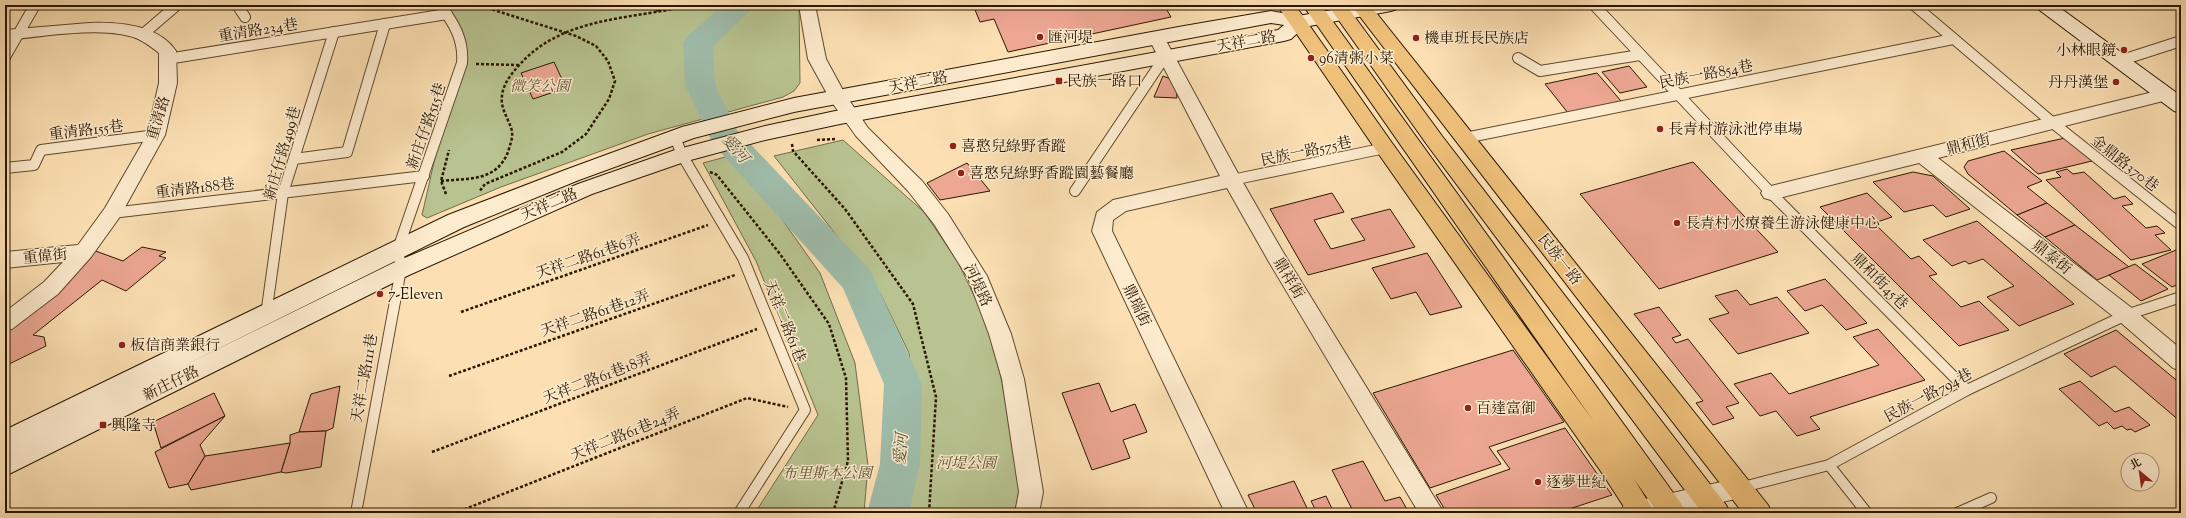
<svg xmlns="http://www.w3.org/2000/svg" width="2186" height="518" viewBox="0 0 2186 518" font-family="'Sorts Mill Goudy','Noto Serif TC',serif">
<style>
.green{fill:#b8c391;stroke:#716d48}
.lines{fill:none;stroke-linecap:round;stroke-linejoin:round}
.river{fill:#9fbdab;fill-rule:evenodd}
.building{fill:#eda793;stroke:#2a1700}
.lane-casing{stroke:#5e492d;stroke-width:12}
.street-casing{stroke:#5e492d;stroke-width:2}
.secondary-casing{stroke:#2a1700;stroke-width:2}
.primary-casing{stroke:#2a1700;stroke-width:2}
.path{stroke:#2a1700;stroke-width:2.5;stroke-dasharray:3 2;stroke-linecap:butt}
.lane{stroke:#fdebce;stroke-width:10}
.street{fill:#fdebce;fill-rule:evenodd}
.secondary{fill:#fdebce;fill-rule:evenodd}
.primary{fill:#eec07a;fill-rule:evenodd}
.poi-dot{fill:#8f2418;stroke:#fdebce;stroke-width:1.5}
.labels{text-anchor:middle;stroke-width:3;stroke-linejoin:round;paint-order:stroke}
.street-label{font-size:15px;fill:#2a1700;stroke:#fdebce}
.poi-label{font-size:15px;fill:#2a1700;stroke:#fdebce;text-anchor:start}
.park-label{font-size:15px;font-style:italic;fill:#5c5333;stroke:#fdebce}
.water-label{font-size:16px;font-style:italic;fill:#53513c;stroke:#fdebce}
</style>
<rect width="100%" height="100%" fill="#fce0b3"/>
<filter id="stains"><feTurbulence type="fractalNoise" baseFrequency=".005" numOctaves="4"/><feColorMatrix values="0 0 0 0 .2 0 0 0 0 .09 0 0 0 0 .02 0 0 0 .5 -.17"/></filter>
<radialGradient id="worn" r=".72"><stop offset=".6" stop-color="#630" stop-opacity="0"/><stop offset="1" stop-color="#630" stop-opacity=".3"/></radialGradient>
<g class="green">
<path d="M440 5H799L800 83 794 91 783 97 648 134 501 187 427 218 422 215 445 114 464 50Z"/>
<path d="M843 140 924 212 958 262 987 323 1008 405 1020 485 1015 513H904L916 468 915 419 909 353 880 293 845 246 774 156Z"/>
<path d="M740 153V160L820 273 855 363 868 465 864 513H755L818 415 756 261 703 163Z"/>
</g>
<g class="lines">
<path class="river" d="M723 5H754L750 11 713 46 715 85 737 130 870 270 922 384 920 464 909 513H867L880 464 884 384 843 288 713 144 685 85 683 43 688 36Z"/>
</g>
<g class="building">
<path d="M973 5H1164L1171 17 1008 52 994 19 980 22Z"/>
<path d="M554 62 566 88 533 99 521 73Z"/>
<path d="M1629 66 1647 87 1620 93 1602 72Z"/>
<path d="M1597 73 1621 101 1568 113 1545 84Z"/>
<path d="M1163 76 1173 80 1176 86 1177 98 1154 97Z"/>
<path d="M2065 138 2092 161 2038 174 2011 150Z"/>
<path d="M2004 151 2042 181 2027 187 2047 203 2017 215 1968 174 1964 167 1968 161Z"/>
<path d="M1693 162 1778 252 1659 289 1580 194Z"/>
<path d="M967 163 990 191 940 200 927 183Z"/>
<path d="M2067 169 2073 174 2084 172 2114 199 2125 196 2133 204 2122 206 2146 228 2157 226 2165 233 2155 235 2171 250 2131 260 2046 180 2061 177 2056 172Z"/>
<path d="M1913 172 1933 176 1970 209 1946 217 1933 205 1904 212 1873 182Z"/>
<path d="M1332 193 1344 212 1314 220 1331 249 1365 240 1351 219 1390 209 1415 247 1308 275 1270 209Z"/>
<path d="M1867 193 1892 217 1874 223 1911 259 1919 256 1937 274 1929 276 1961 307 1979 301 2009 330 1959 346 1820 207Z"/>
<path d="M2047 203 2075 225 2045 237 2017 215Z"/>
<path d="M1977 221 2074 304 2019 326 1987 297 2014 286 1983 259 1969 264 1965 261 1952 266 1923 240Z"/>
<path d="M2075 225 2129 267 2097 280 2045 237Z"/>
<path d="M142 247 166 252 159 256 166 258 126 291 102 280 33 335 44 337 46 346 5 366V324L90 249 123 261Z"/>
<path d="M2181 248V283L2172 287 2142 264Z"/>
<path d="M1427 253 1462 307 1430 315 1416 292 1391 299 1372 268Z"/>
<path d="M2135 264 2168 289 2141 301 2109 275Z"/>
<path d="M1825 279 1867 323 1846 330 1822 305 1805 311 1787 291Z"/>
<path d="M1737 290 1750 305 1777 297 1809 333 1738 354 1709 319 1729 313 1715 296Z"/>
<path d="M1659 307 1681 335 1672 338 1676 343 1688 339 1739 403 1726 407 1734 418 1713 425 1696 403 1703 401 1634 314Z"/>
<path d="M1878 329 1925 380 1810 417 1820 429 1797 436 1776 411 1760 416 1734 384 1771 373 1789 394 1879 365 1853 337Z"/>
<path d="M2116 330 2181 384V422L2115 366 2091 377 2064 354Z"/>
<path d="M1513 350 1564 422 1489 447 1501 464 1430 488 1373 393Z"/>
<path d="M2080 381 2115 412 2129 407 2150 425 2135 432 2131 429 2127 430 2122 426 2114 429 2107 422 2099 426 2059 389Z"/>
<path d="M1099 383 1111 412 1135 404 1147 432 1123 440 1130 458 1092 470 1062 393Z"/>
<path d="M340 386 333 428 326 431 299 432 311 394Z"/>
<path d="M214 393 225 416 161 448 153 422Z"/>
<path d="M225 416 200 445 205 456 188 484 169 488 155 452Z"/>
<path d="M1565 428 1612 495 1557 513H1447L1436 495 1510 469 1497 451Z"/>
<path d="M326 431 321 467 286 473 281 472 290 443V435L299 432Z"/>
<path d="M290 443 281 472 191 490 188 484 205 456Z"/>
<path d="M1363 461 1385 501 1400 497 1409 513H1348L1353 511 1332 470Z"/>
<path d="M1294 481 1307 508 1294 513H1257L1248 495Z"/>
<path d="M1326 496 1334 513H1317L1311 501Z"/>
</g>
<g class="lines">
<g class="lane-casing">
<g id="lane">
<path d="M237 5 245 17"/>
<path d="M1594 5 1771 193 1967 390"/>
<path d="M1914 5 2053 123 2181 225"/>
<path d="M142 35 177 5"/>
<path d="M5 57 35 5"/>
<path d="M1518 58 1540 71 1640 55"/>
<path d="M167 59 447 14"/>
<path d="M2119 61 2181 41"/>
<path d="M675 137 682 155 743 258 805 410 739 513"/>
<path d="M1465 138 1953 39"/>
<path d="M294 159 347 152 385 24"/>
<path d="M5 168 34 165 41 150 156 135"/>
<path d="M1232 180 1385 148"/>
<path d="M1075 191 1166 55"/>
<path d="M112 213 424 176"/>
<path d="M266 315 283 193 334 32"/>
<path d="M1829 465 1867 513"/>
<path d="M1739 488 1829 465 1967 390 2126 315 2181 297"/>
<path d="M356 513 401 269 398 249 462 63C464 40 454 23 440 5"/>
<path d="M1957 513 1991 498"/>
</g>
</g>
<g class="street-casing">
<g id="street">
<path d="M799 5H815L826 59 845 94 868 128 922 181 948 214 987 276 1011 334 1024 379 1043 492 1039 513H1015L1019 492 1002 379 989 334 968 278 934 224 908 191 856 136 831 101 808 59Z"/>
<path d="M89 23C117 22 158 24 176 51L177 83 165 135 119 218 91 257 58 294 12 329 5 331V312L44 282 63 262 5 268V252L78 245 105 208 147 135 159 83V53C150 46 140 38 129 36 95 27 41 37 5 40V30Z"/>
<path d="M1156 32 1162 33 1164 37 1241 179 1283 252 1444 513H1419L1269 262 1227 188 1126 211 1113 220 1112 231 1249 513H1225L1092 231 1097 212 1113 200 1220 176 1148 37 1150 33Z"/>
<path d="M2165 89 2171 91 2174 95 2171 99 1938 158 2133 309 2181 349V371L2173 368 2119 321 1919 163 1771 200 1764 198 1761 193 1764 188 1771 186Z"/>
<path d="M1739 478 1747 481 1751 488 1747 495 1739 498 1677 513H1620L1624 505 1632 502Z"/>
</g>
</g>
<g class="secondary-casing">
<g id="secondary">
<path d="M1360 5H1400L1397 9 1391 11 1304 27 1291 39 1284 41 840 124 765 140 687 161 592 194 409 275 5 476V430L448 215 565 170 682 127 794 98 1184 26 1271 11 1298 16ZM1271 23 1284 25 1278 30 840 110 765 126 675 150 578 184 393 263 177 369 464 227 579 180 694 138 794 112Z"/>
<path d="M2035 5H2056L2181 96V113L2174 111 2038 9Z"/>
</g>
</g>
<g class="primary-casing">
<g id="primary">
<path d="M1277 5H1295L1392 143 1594 422 1303 5H1321L1682 505 1686 513H1658L1634 479 1655 513H1628L1602 473 1378 153Z"/>
<path d="M1328 5H1346L1442 136 1726 505 1730 513H1702L1428 146Z"/>
<path d="M1351 5H1370L1768 505 1772 513H1743Z"/>
</g>
</g>
<g class="path">
<path d="M478 5 576 36 596 46 608 61 615 81 609 99 586 134 562 152 485 184 479 192"/>
<path d="M656 11 667 5"/>
<path d="M476 64 519 65"/>
<path d="M817 140 836 139"/>
<path d="M792 144 793 151 845 209 913 304 936 397 929 513"/>
<path d="M710 172 717 175 780 254 829 324 846 378 848 461 833 513"/>
<path d="M441 181C469 178 496 182 508 152 510 145 513 138 512 131 509 119 500 109 502 96 503 82 516 68 526 58 570 16 635 19 691 5"/>
<path d="M446 194 441 181 449 150"/>
<path d="M461 312 708 225"/>
<path d="M449 376 735 275"/>
<path d="M432 452 757 329"/>
<path d="M455 513 747 398 788 407"/>
</g>
<use href="#lane" class="lane"/>
<use href="#street" class="street"/>
<use href="#secondary" class="secondary"/>
<use href="#primary" class="primary"/>
</g>
<g class="poi-dot">
<circle cx="1040" cy="37" r="4"/>
<circle cx="1416" cy="38" r="4"/>
<circle cx="2124" cy="50" r="4"/>
<circle cx="1311" cy="58" r="4"/>
<rect x="1055" y="77" width="8" height="8" rx="2"/>
<circle cx="2116" cy="82" r="4"/>
<circle cx="1660" cy="129" r="4"/>
<circle cx="953" cy="146" r="4"/>
<circle cx="961" cy="173" r="4"/>
<circle cx="1677" cy="223" r="4"/>
<circle cx="380" cy="294" r="4"/>
<circle cx="122" cy="345" r="4"/>
<circle cx="1468" cy="408" r="4"/>
<rect x="99" y="421" width="8" height="8" rx="2"/>
<circle cx="1538" cy="482" r="4"/>
</g>
<g class="labels">
<g class="street-label">
<text transform="translate(258 30) rotate(-9)" y="5">重清路234巷</text>
<text transform="translate(1246 41) rotate(-10)" y="5">天祥二路</text>
<text transform="translate(1706 74) rotate(-11)" y="5">民族一路854巷</text>
<text transform="translate(918 82) rotate(-11)" y="5">天祥二路</text>
<text transform="translate(158 118) rotate(-73)" y="5">重清路</text>
<text transform="translate(426 126) rotate(-71)" y="5">新庄仔路515巷</text>
<text transform="translate(86 130) rotate(-7)" y="5">重清路155巷</text>
<text transform="translate(1968 144) rotate(-14)" y="5">鼎和街</text>
<text transform="translate(1306 151) rotate(-12)" y="5">民族一路575巷</text>
<text transform="translate(282 153) rotate(-74)" y="5">新庄仔路499巷</text>
<text transform="translate(2125 163) rotate(38)" y="5">金鼎路370巷</text>
<text transform="translate(195 188) rotate(-7)" y="5">重清路188巷</text>
<text transform="translate(549 204) rotate(-23)" y="5">天祥二路</text>
<text transform="translate(45 256) rotate(-6)" y="5">重偉街</text>
<text transform="translate(588 256) rotate(-19)" y="5">天祥二路61巷6弄</text>
<text transform="translate(2052 257) rotate(38)" y="5">鼎泰街</text>
<text transform="translate(1560 259) rotate(52)" y="5">民族一路</text>
<text transform="translate(1289 278) rotate(59)" y="5">鼎祥街</text>
<text transform="translate(1880 281) rotate(45)" y="5">鼎和街45巷</text>
<text transform="translate(978 285) rotate(65)" y="5">河堤路</text>
<text transform="translate(1137 305) rotate(64)" y="5">鼎瑞街</text>
<text transform="translate(595 313) rotate(-19)" y="5">天祥二路61巷12弄</text>
<text transform="translate(785 321) rotate(68)" y="5">天祥二路61巷</text>
<text transform="translate(364 378) rotate(-80)" y="5">天祥二路111巷</text>
<text transform="translate(597 378) rotate(-21)" y="5">天祥二路61巷18弄</text>
<text transform="translate(171 383) rotate(-26)" y="5">新庄仔路</text>
<text transform="translate(1928 395) rotate(-28)" y="5">民族一路794巷</text>
<text transform="translate(625 434) rotate(-22)" y="5">天祥二路61巷24弄</text>
</g>
<g class="poi-label">
<text x="1048" y="42">匯河堤</text>
<text x="1424" y="43">機車班長民族店</text>
<text x="2116" y="55" text-anchor="end">小林眼鏡</text>
<text x="1319" y="63">96清粥小菜</text>
<text x="1067" y="86">民族一路口</text>
<text x="2108" y="87" text-anchor="end">丹丹漢堡</text>
<text x="1668" y="134">長青村游泳池停車場</text>
<text x="961" y="151">喜憨兒綠野香蹤</text>
<text x="969" y="178">喜憨兒綠野香蹤園藝餐廳</text>
<text x="1685" y="228">長青村水療養生游泳健康中心</text>
<text x="388" y="299">7-Eleven</text>
<text x="130" y="350">板信商業銀行</text>
<text x="1476" y="413">百達富御</text>
<text x="111" y="430">興隆寺</text>
<text x="1546" y="487">逐夢世紀</text>
</g>
<g class="park-label">
<text x="540" y="91">微笑公園</text>
<text x="966" y="468">河堤公園</text>
<text x="827" y="478">布里斯本公園</text>
</g>
<g class="water-label">
<text transform="translate(736 148) rotate(50)" y="6">愛河</text>
<text transform="translate(900 449) rotate(-86)" y="6">愛河</text>
</g>
</g>
<rect width="2186" height="518" fill="none" stroke="#fce0b3" stroke-width="20"/>
<rect x="6" y="6" width="2174" height="506" fill="none" stroke="#2a1700" stroke-width="2"/>
<rect x="10" y="10" width="2166" height="498" fill="none" stroke="#2a1700"/>
<g transform="translate(2140 472) rotate(331)"><circle r="19" fill="#fdebce" stroke="#a9967c"/>
<path d="M0-3L7 15L0 10L-7 15Z" fill="#8f2418"/>
<text y="-6" font-size="11" font-weight="bold" text-anchor="middle" fill="#2a1700">北</text>
</g>
<rect width="100%" height="100%" filter="url(#stains)"/>
<rect width="100%" height="100%" fill="url(#worn)"/>
</svg>
